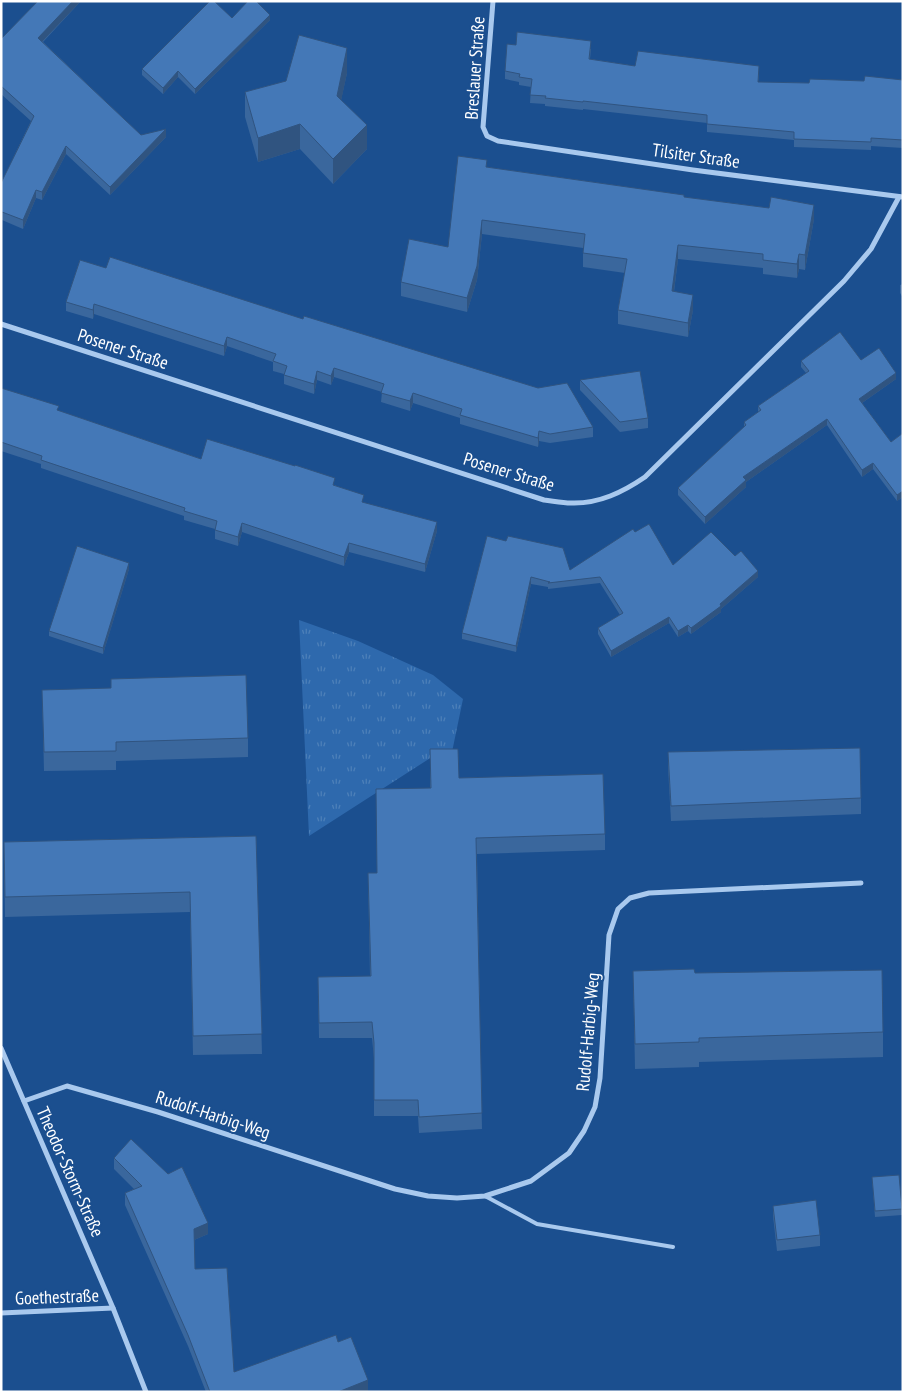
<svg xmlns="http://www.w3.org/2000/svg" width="904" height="1393" viewBox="0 0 904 1393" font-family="'PT Sans Narrow',sans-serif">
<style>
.grass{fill:url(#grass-tufts)}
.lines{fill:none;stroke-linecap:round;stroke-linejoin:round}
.lane{stroke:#a9c9ee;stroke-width:4}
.street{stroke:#a9c9ee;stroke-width:5}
.wall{fill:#3a679d}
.shaded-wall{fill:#305480}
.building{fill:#4478b7;stroke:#305480}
.labels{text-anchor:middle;stroke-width:4;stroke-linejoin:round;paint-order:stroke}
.street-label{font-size:18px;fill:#fff;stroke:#1b4f8f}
</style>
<defs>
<pattern id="grass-tufts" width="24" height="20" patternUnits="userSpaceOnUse" patternTransform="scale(1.25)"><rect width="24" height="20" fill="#2e69ad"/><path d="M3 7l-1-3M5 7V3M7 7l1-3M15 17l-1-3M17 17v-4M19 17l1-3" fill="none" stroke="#4d80b9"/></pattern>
</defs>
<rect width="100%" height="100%" fill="#1b4f8f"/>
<path class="grass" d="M299 620 358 641 433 675 463 699 452 752 435 755 309 836Z"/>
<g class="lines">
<path class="lane" d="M485 1196 537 1224 673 1247"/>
<g class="street">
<path d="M493 1 483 127 487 136 498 141 693 170 903 197"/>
<path d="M1 324 544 500C553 501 562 503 571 503 599 504 623 492 645 477L844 281 871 249 899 197"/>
<path d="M1 1048 113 1308 146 1392"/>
<path d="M24 1101 67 1086 158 1112 395 1189 428 1196 457 1198 485 1196 531 1181 569 1153 584 1131 595 1107 600 1078 609 935 618 909 630 898 649 893 861 883"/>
<path d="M1 1313 113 1308"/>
</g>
</g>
<g class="wall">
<path d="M38 1H81L43 42 141 135 166 137 110 195 66 154 42 200 36 198 23 229 2 220 1 183 31 121 1 94V39Z"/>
<path d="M232 18 270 20 195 94 178 77 163 94 142 75V69Z"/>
<path d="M516 45 591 49 590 59 635 66 759 74 758 82 809 83 903 80V148L871 146V150L794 147V140L707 132V123L583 109V110L545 106V104L530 103 531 87 519 85V82L505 79V71Z"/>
<path d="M347 73 341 100 367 149 333 184 300 149 258 162 245 117V92Z"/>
<path d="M487 167 684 197 814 219 805 270 799 269 797 278 763 274V268L678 259 674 292 693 310 688 337 618 324V310L625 273 583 267V248L482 234 477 280 467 312 401 296V282L448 247Z"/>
<path d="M80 260 593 427V437L550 443 539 441 538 447 460 424V418L413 403 410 411 381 402 382 392 334 377 331 385 317 380 314 394 284 384V374L273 371V362L227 346 224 356 94 314 93 319 66 311V302Z"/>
<path d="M903 284V298L900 293V285Z"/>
<path d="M861 360 896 379 862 403 891 442 903 433V497L897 501 873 469 862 477 827 425 746 482V487L705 524 678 495V488L744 427V422L758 412V406L806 373 801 367V361Z"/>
<path d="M580 380 648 418V428L620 432 580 390Z"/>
<path d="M1 388 59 411 201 459 335 485 364 503 437 531 425 572 349 552 344 566 242 532 238 546 215 539V529L184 520V516L41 468V464L1 451Z"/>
<path d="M635 532 673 565 735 556 758 577 721 609V612L691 634 688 631 678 637 669 623 611 657 598 634V628L620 615 600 583 548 589V587L531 584 516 652 462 639V633L487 536 570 570Z"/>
<path d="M129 569 103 654 49 636V631Z"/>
<path d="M42 690 248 738V757L116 761V770L44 771Z"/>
<path d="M430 749 459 778 605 834V850L477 854 482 1129 419 1133 418 1116H374V1059L372 1038H319L318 977 370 976 368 873H377L430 788Z"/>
<path d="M668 752 861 798V814L671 821 668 767Z"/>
<path d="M256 836 262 1054 193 1055 190 912 5 917 4 842Z"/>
<path d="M633 971 695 973 883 1032V1057L699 1062V1067L635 1069Z"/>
<path d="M114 1158 208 1234 194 1240 195 1269 234 1372 338 1342 368 1391 366 1392H206L188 1346 125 1205V1193L134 1189 114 1169Z"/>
<path d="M872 1177 902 1209V1215L875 1217Z"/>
<path d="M773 1206 820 1235V1246L777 1251 773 1216Z"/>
</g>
<g class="shaded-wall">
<path d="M73 1H81L38 46V38Z"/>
<path d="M270 15V20L195 94V89Z"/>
<path d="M347 48V73L337 120V96Z"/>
<path d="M178 71V77L163 94V88Z"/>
<path d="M300 124V149L258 162V138Z"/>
<path d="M367 125V149L333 184V159Z"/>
<path d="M166 129V137L110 195V187Z"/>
<path d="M66 146V154L42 200V192Z"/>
<path d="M36 190V198L23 229V220Z"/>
<path d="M814 205V219L805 270V255Z"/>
<path d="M482 220V234L477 280 467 312V298Z"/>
<path d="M678 245V259L672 306V291Z"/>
<path d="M799 254V269L797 278V264Z"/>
<path d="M693 295V310L688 337V323Z"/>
<path d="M94 304V314L93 319V310Z"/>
<path d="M227 337V346L224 356V346Z"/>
<path d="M334 368V377L331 385V376Z"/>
<path d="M317 371V380L314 394V384Z"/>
<path d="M896 373V379L859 405V399Z"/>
<path d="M413 393V403L410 411V401Z"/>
<path d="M827 419V425L746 482V487L705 524V517L743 477Z"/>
<path d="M539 431V441L538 447V438Z"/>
<path d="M873 463V469L862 477V470Z"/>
<path d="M903 491V497L897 501V495Z"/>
<path d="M437 522V531L425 572V564Z"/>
<path d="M242 523V532L238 546V537Z"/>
<path d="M349 543V552L344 566V557Z"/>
<path d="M129 563V569L103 654V648Z"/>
<path d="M758 571V577L721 609V612L691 634V628L720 604Z"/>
<path d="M531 577V584L516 652V646Z"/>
<path d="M669 617V623L611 657V651Z"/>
<path d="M688 625V631L678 637V631Z"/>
<path d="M208 1223V1234L194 1240V1229Z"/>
<path d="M368 1380V1391L366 1392H338Z"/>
</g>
<g class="building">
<path d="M38 1H73L38 38 141 135 166 129 110 187 66 146 42 192 36 190 23 220 2 212 1 215V183L34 116 1 86V39Z"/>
<path d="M210 1H214L232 18 248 1H256L270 15 195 89 178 71 163 88 142 69Z"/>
<path d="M517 32 591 41 589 59 635 66 638 51 759 66 758 82 809 83 810 79 864 81 865 76 903 80V140L871 138V142L794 139V132L707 124V115L583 101V102L545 98 546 96 530 95 532 79 519 77 520 74 505 71 507 44 516 45Z"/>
<path d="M299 35 347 48 337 96 367 125 333 159 300 124 258 138 245 92 286 81Z"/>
<path d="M458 156 487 160 486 167 684 195V197L769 208 771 197 814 205 805 255 799 254 797 264 763 260V254L678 245 672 291 693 295 688 323 618 310 627 259 583 253 585 234 482 220 477 266 467 298 401 282 409 239 448 247Z"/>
<path d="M110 257 303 319 304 316 538 388 567 383 593 427 550 434 539 431 538 438 460 415 462 409 413 393 410 401 381 393 384 384 334 368 331 376 317 371 314 384 284 375 287 366 273 361 276 354 227 337 224 346 94 304 93 310 66 302 80 260 106 268Z"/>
<path d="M840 332 861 360 879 348 896 373 859 399 891 442 903 433V491L897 495 873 463 862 470 827 419 743 477 746 480 705 517 678 488 746 425 744 422 761 410 758 406 809 371 801 361Z"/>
<path d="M640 371 648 418 620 422 580 380Z"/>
<path d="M1 388 59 406 57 410 201 459 207 439 295 466V465L335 478 333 485 364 495 362 502 437 522 425 564 349 543 344 557 242 523 238 537 215 530 217 521 184 511 185 508 41 460 42 456 1 442Z"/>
<path d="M649 524 673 565 711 532 735 556 741 551 758 571 720 604 721 606 691 628 688 625 678 631 669 617 611 651 598 628 623 613 600 577 548 583 550 582 531 577 516 646 462 633 487 536 506 541 508 536 563 548 570 570 633 529 635 532Z"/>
<path d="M77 546 129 563 103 648 49 631Z"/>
<path d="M246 675 248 738 116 742V751L44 752 42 690 111 688V679Z"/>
<path d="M860 748 861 798 671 806 668 752Z"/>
<path d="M430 749H458L459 778 603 774 605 834 476 838 482 1113 419 1117 418 1100H374V1043L372 1022 319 1023 318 977 371 976 368 873H377L376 789 431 788Z"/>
<path d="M256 836 262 1034 193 1036 190 892 5 897 4 842Z"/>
<path d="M694 969 695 973 882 970 883 1032 699 1038V1042L635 1044 633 971Z"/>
<path d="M131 1139 168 1174 182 1167 208 1223 194 1229 195 1269 227 1268 234 1372 336 1335 338 1342 351 1337 368 1380 338 1392H210L188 1335 125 1193 142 1186 114 1158Z"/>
<path d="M899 1175 902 1209 875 1211 872 1177Z"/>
<path d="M816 1200 820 1235 777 1240 773 1206Z"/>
</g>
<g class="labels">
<g class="street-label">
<text transform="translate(475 68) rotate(-86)" y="6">Breslauer Straße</text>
<text transform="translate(696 156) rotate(8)" y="6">Tilsiter Straße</text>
<text transform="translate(123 349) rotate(18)" y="6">Posener Straße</text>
<text transform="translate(509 472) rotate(17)" y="6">Posener Straße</text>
<text transform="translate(588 1032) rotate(-85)" y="6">Rudolf-Harbig-Weg</text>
<text transform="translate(213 1115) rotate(18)" y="6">Rudolf-Harbig-Weg</text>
<text transform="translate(70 1172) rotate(66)" y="6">Theodor-Storm-Straße</text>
<text transform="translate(57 1297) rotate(-2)" y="6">Goethestraße</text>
</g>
</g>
<rect width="904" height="1393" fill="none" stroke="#ffffff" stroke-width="5"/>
</svg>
